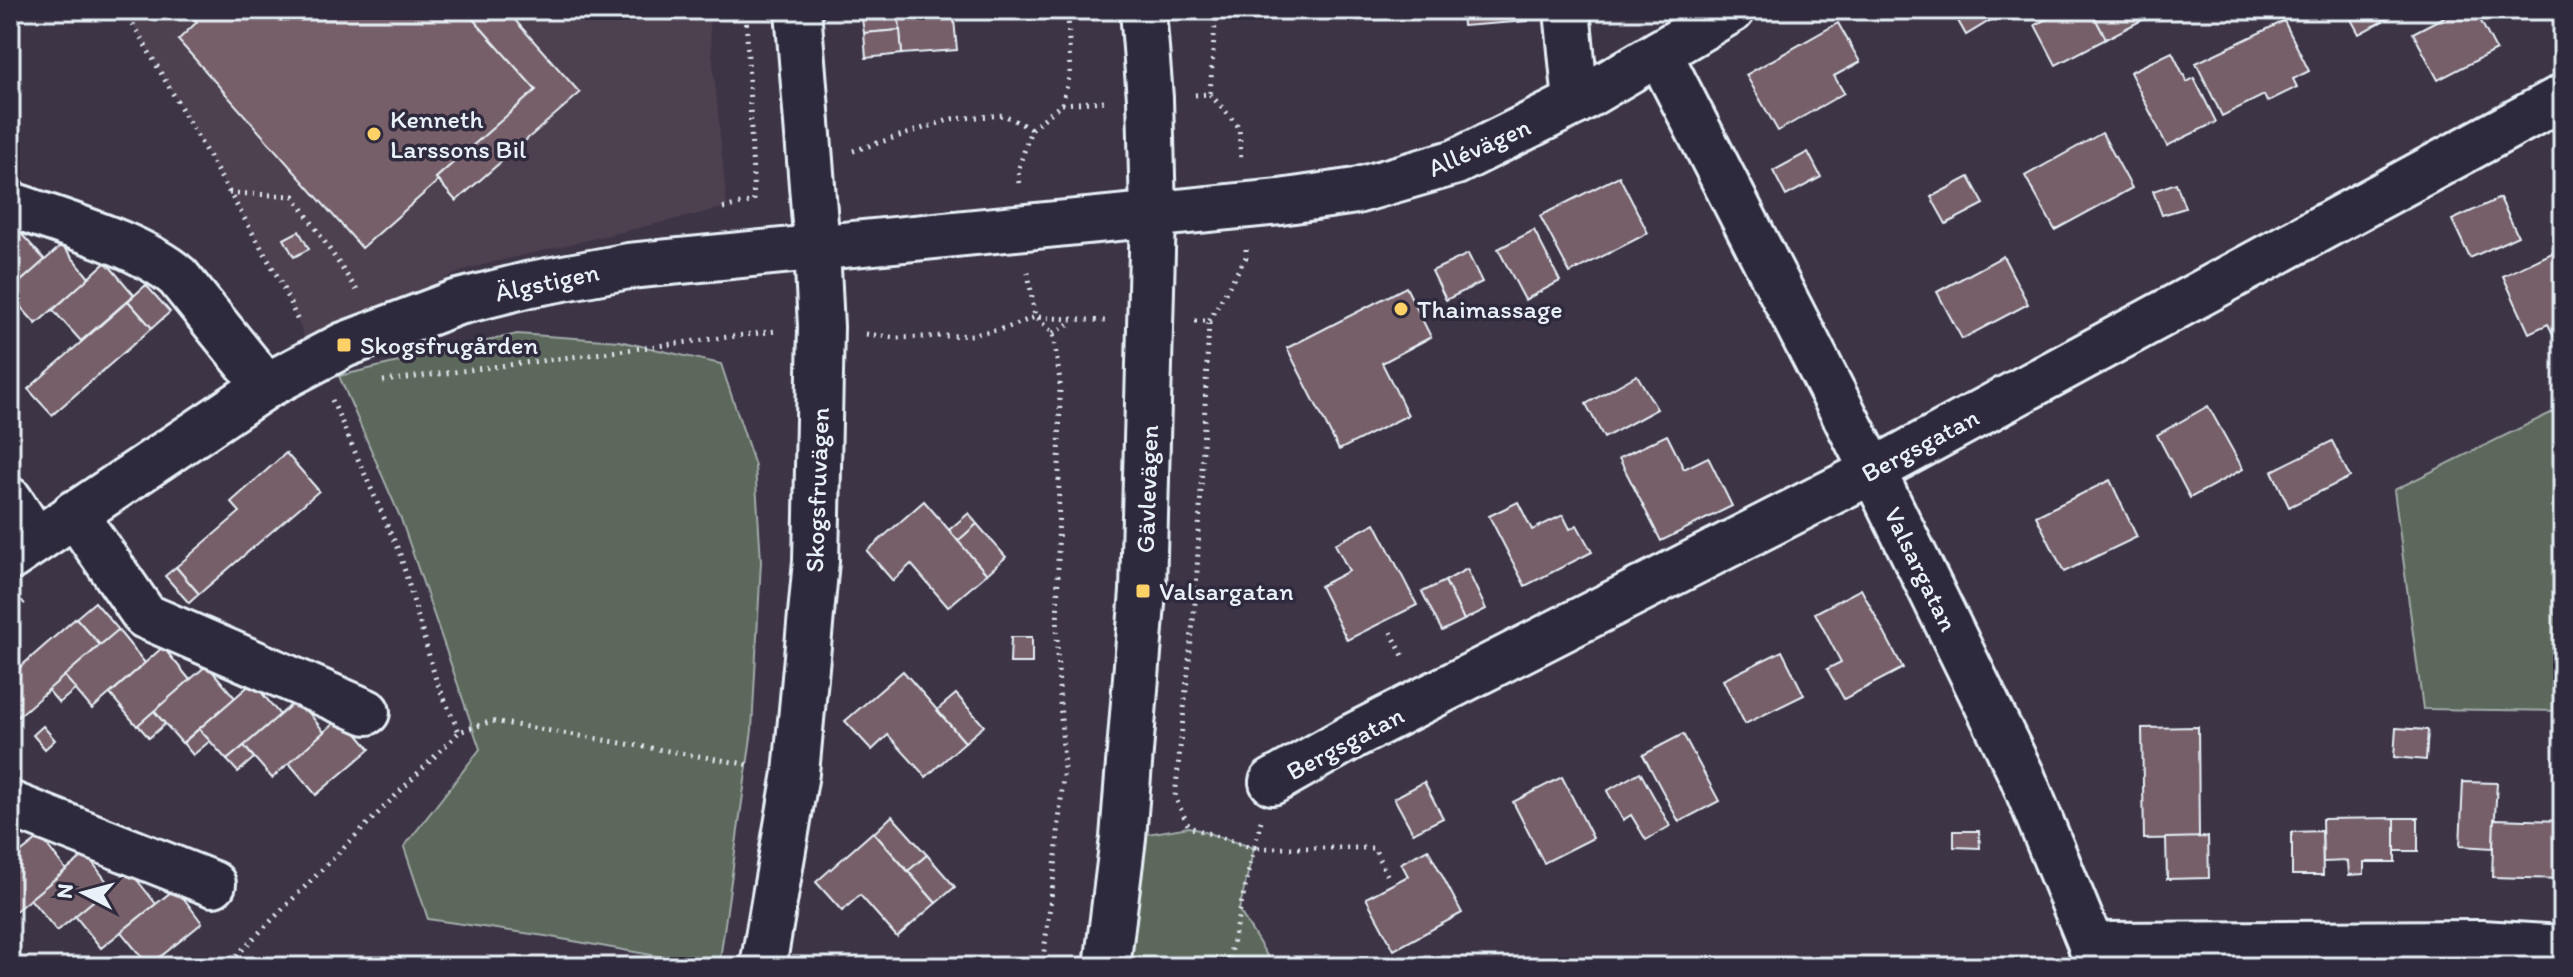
<svg xmlns="http://www.w3.org/2000/svg" width="2573" height="977" viewBox="0 0 2573 977" font-family="Itim,sans-serif">
<style>
.built{fill:#4e4150}
.green{fill:#5d675b;stroke:#a2acaa;stroke-width:2}
.building{fill:#765e69;stroke:#e8f1f8;stroke-width:2}
.lines{fill:none;stroke-linecap:round;stroke-linejoin:round}
.minor-casing{stroke:#e8f1f8;stroke-width:50}
.major-casing{stroke:#e8f1f8;stroke-width:50}
.path{stroke:#e8f1f8;stroke-width:5;stroke-dasharray:2 6;stroke-linecap:butt}
.minor{stroke:#2f2a3d;stroke-width:44}
.major{stroke:#2f2a3d;stroke-width:44}
.poi-dot{fill:#ffd166;stroke:#2f2a3d;stroke-width:3}
.labels{text-anchor:middle;stroke-width:7;stroke-linejoin:round;paint-order:stroke}
.poi-label{font-size:26px;fill:#e8f1f8;stroke:#2f2a3d;text-anchor:start}
.street-label{font-size:26px;fill:#e8f1f8;stroke:#2f2a3d}
</style>
<rect width="100%" height="100%" fill="#3d3446"/>
<filter id="ink" filterUnits="userSpaceOnUse"><feTurbulence type="fractalNoise" baseFrequency=".0125" numOctaves="2"/><feDisplacementMap in="SourceGraphic" scale="16" xChannelSelector="R" yChannelSelector="G"/><feConvolveMatrix kernelMatrix="1 2 1 2 8 2 1 2 1" color-interpolation-filters="sRGB"/></filter>
<g filter="url(#ink)">
<path class="built" d="M125 10H708L727 207 470 268 305 338 279 279Z"/>
<g class="green">
<path d="M517 334 619 341 721 364 755 466 761 561 752 730 719 967 545 936 428 919 404 847 480 749 401 519 339 376Z"/>
<path d="M2563 407V711L2423 709 2394 490Z"/>
<path d="M1189 827 1254 848 1239 910 1274 967H1107L1123 838Z"/>
</g>
<g class="building">
<path d="M187 10H465L536 90 436 178 438 181 362 248 178 40 197 22Z"/>
<path d="M465 10H506L580 93 456 201 436 178 536 90Z"/>
<path d="M898 10H953L957 50 902 54Z"/>
<path d="M898 10 900 30 864 33 861 12Z"/>
<path d="M1462 10H1527L1528 21 1463 26Z"/>
<path d="M1952 10H2002L2004 12 1966 35Z"/>
<path d="M2063 10H2091L2106 39 2056 65 2035 25Z"/>
<path d="M2091 10H2161L2106 39Z"/>
<path d="M2346 10H2391L2394 15 2359 34Z"/>
<path d="M2457 10H2475L2496 50 2438 80 2413 33Z"/>
<path d="M2284 21 2309 71 2293 79 2297 87 2267 102 2264 95 2222 116 2196 63Z"/>
<path d="M1838 23 1860 62 1834 76 1844 93 1778 131 1746 75Z"/>
<path d="M900 30 902 54 866 58 864 33Z"/>
<path d="M2172 52 2187 82 2194 78 2216 122 2167 146 2130 72Z"/>
<path d="M2102 133 2132 188 2055 230 2025 176Z"/>
<path d="M1808 152 1821 177 1786 196 1773 171Z"/>
<path d="M1619 176 1648 233 1570 273 1540 216Z"/>
<path d="M1969 177 1984 204 1946 224 1931 197Z"/>
<path d="M2176 183 2185 208 2162 215 2153 191Z"/>
<path d="M2500 198 2518 236 2470 258 2452 220Z"/>
<path d="M17 229 45 260 10 291V235Z"/>
<path d="M1534 230 1560 281 1525 300 1498 249Z"/>
<path d="M299 231 309 249 294 257 284 239Z"/>
<path d="M62 245 89 278 36 324 10 295V291Z"/>
<path d="M2563 248V344L2559 346 2548 324 2529 333 2503 276Z"/>
<path d="M1468 254 1482 282 1446 300 1432 271Z"/>
<path d="M2003 256 2028 304 1962 339 1937 292Z"/>
<path d="M106 262 134 295 81 341 53 310Z"/>
<path d="M146 285 170 312 152 328 128 301Z"/>
<path d="M1406 287 1431 337 1382 363 1408 415 1339 450 1287 348Z"/>
<path d="M128 301 152 328 52 415 28 389Z"/>
<path d="M1637 375 1657 409 1604 438 1586 404Z"/>
<path d="M2208 406 2243 469 2190 498 2157 435Z"/>
<path d="M1667 435 1684 469 1708 457 1732 506 1661 541 1619 458Z"/>
<path d="M2332 441 2350 477 2289 507 2272 471Z"/>
<path d="M286 453 319 491 199 594 176 567 240 512 231 502Z"/>
<path d="M2110 480 2137 537 2064 572 2036 516Z"/>
<path d="M924 501 987 574 948 607 911 564 893 581 867 551Z"/>
<path d="M1518 502 1532 530 1563 515 1570 529 1577 525 1592 552 1525 586 1489 516Z"/>
<path d="M969 513 977 524 958 541 949 530Z"/>
<path d="M1375 523 1417 605 1347 640 1320 586 1349 571 1335 544Z"/>
<path d="M977 524 1006 557 987 574 958 541Z"/>
<path d="M176 567 199 594 189 603 165 576Z"/>
<path d="M1467 569 1486 609 1464 620 1445 581Z"/>
<path d="M1445 581 1464 620 1442 631 1422 592Z"/>
<path d="M1861 589 1903 668 1844 699 1827 669 1841 662 1815 613Z"/>
<path d="M95 602 119 630 100 645 76 618Z"/>
<path d="M76 618 100 645 12 722 10 676Z"/>
<path d="M118 630 145 663 92 709 64 676Z"/>
<path d="M1011 637H1032V663H1010Z"/>
<path d="M163 647 190 680 137 726 110 694Z"/>
<path d="M1782 651 1804 695 1745 724 1723 680Z"/>
<path d="M207 665 235 698 182 743 154 711Z"/>
<path d="M903 671 965 742 926 777 888 735 872 750 845 721Z"/>
<path d="M64 676 76 689 59 703 48 690Z"/>
<path d="M253 682 280 715 227 760 199 729Z"/>
<path d="M956 694 984 726 965 742 937 710Z"/>
<path d="M298 699 324 732 272 778 244 746Z"/>
<path d="M154 711 165 724 149 738 138 725Z"/>
<path d="M342 716 370 749 316 795 289 763Z"/>
<path d="M43 726 55 740 45 749 33 735Z"/>
<path d="M2198 727 2199 838 2144 839 2142 728Z"/>
<path d="M2396 728 2428 730 2426 760 2394 757Z"/>
<path d="M199 729 210 741 193 755 183 743Z"/>
<path d="M1683 734 1719 801 1679 822 1643 755Z"/>
<path d="M244 746 254 758 238 772 227 760Z"/>
<path d="M1640 772 1670 826 1646 840 1631 815 1623 820 1607 791Z"/>
<path d="M1562 777 1593 838 1544 863 1513 802Z"/>
<path d="M1424 782 1443 818 1413 833 1394 798Z"/>
<path d="M2463 782 2497 783 2493 848 2460 846Z"/>
<path d="M892 816 927 855 908 871 874 833Z"/>
<path d="M2395 818V862H2364V874L2349 875 2348 861 2323 862 2322 819Z"/>
<rect x="2395" y="818" width="23" height="33"/>
<path d="M2494 819 2563 821V879L2492 877Z"/>
<path d="M1954 831H1979L1980 848 1954 847Z"/>
<path d="M2322 831 2323 875H2292V832Z"/>
<path d="M873 832 936 903 897 937 860 895 842 911 816 882Z"/>
<path d="M41 837 66 870 13 913 10 910V861Z"/>
<path d="M2208 837 2209 878 2167 879 2166 838Z"/>
<path d="M1428 849 1462 913 1394 950 1366 898 1408 876 1401 863Z"/>
<path d="M86 854 111 887 57 931 30 899Z"/>
<path d="M927 855 955 887 936 903 908 871Z"/>
<path d="M130 871 156 904 101 948 75 916Z"/>
<path d="M176 888 202 923 149 966 121 932Z"/>
</g>
<g class="lines">
<g class="minor-casing">
<g id="minor">
<path d="M1567 10 1576 102"/>
<path d="M1659 53 1873 471 2022 776 2091 945 2096 967"/>
<path d="M10 204C61 223 138 243 178 277L266 386"/>
<path d="M10 500 35 539"/>
<path d="M74 513 145 616 367 712"/>
<path d="M10 558 266 386 344 345 455 303 531 284 629 266 1280 202 1356 191 1456 162 1576 102 1732 10"/>
<path d="M1272 782 1353 736 1873 471 2563 97"/>
<path d="M10 804 213 884"/>
<path d="M2091 945 2482 943 2563 948"/>
<path d="M763 967 796 773 816 561 821 327 817 248 798 10"/>
</g>
</g>
<g class="major-casing">
<path id="major" d="M1107 967 1123 838 1143 591 1153 214 1150 98 1143 10"/>
</g>
<g class="path">
<path d="M125 10 279 279 298 321"/>
<path d="M1210 94 1239 127 1241 162"/>
<path d="M1195 95 1210 94 1216 10"/>
<path d="M1062 104 1105 101"/>
<path d="M853 151 952 119 1004 115 1031 129"/>
<path d="M1019 183 1018 171 1031 129 1062 104 1070 74 1068 10"/>
<path d="M229 193 294 196 358 292"/>
<path d="M723 208 754 201 746 10"/>
<path d="M1028 272 1035 317 1053 333 1060 381 1057 653 1064 766 1055 867 1042 967"/>
<path d="M1195 321H1209L1196 592 1175 797 1189 827 1254 848 1227 967"/>
<path d="M1209 321 1246 257V248"/>
<path d="M1053 333 1073 322"/>
<path d="M866 334 897 338 972 335 1007 328 1035 317 1105 321"/>
<path d="M383 381 775 331V333"/>
<path d="M332 400 400 554 436 680 459 732 492 721 751 765"/>
<path d="M10 613 25 601"/>
<path d="M1391 632 1405 660"/>
<path d="M1261 821 1254 848H1374L1387 875"/>
<path d="M225 967 459 732"/>
</g>
<use href="#minor" class="minor"/>
<use href="#major" class="major"/>
</g>
</g>
<g class="poi-dot">
<circle cx="374" cy="134" r="8"/>
<circle cx="1401" cy="309" r="8"/>
<rect x="336" y="337" width="16" height="16" rx="4"/>
<rect x="1135" y="583" width="16" height="16" rx="4"/>
</g>
<g class="labels">
<g class="poi-label">
<text x="390" y="128">Kenneth<tspan x="390" dy="30">Larssons Bil</tspan></text>
<text x="1417" y="318">Thaimassage</text>
<text x="360" y="354">Skogsfrugården</text>
<text x="1159" y="600">Valsargatan</text>
</g>
<g class="street-label">
<text transform="translate(1479 147) rotate(-24)" y="9">Allévägen</text>
<text transform="translate(547 282) rotate(-12)" y="9">Älgstigen</text>
<text transform="translate(1920 445) rotate(-28)" y="9">Bergsgatan</text>
<text transform="translate(1147 489) rotate(-88)" y="9">Gävlevägen</text>
<text transform="translate(817 490) rotate(-88)" y="9">Skogsfruvägen</text>
<text transform="translate(1921 569) rotate(64)" y="9">Valsargatan</text>
<text transform="translate(1345 743) rotate(-28)" y="9">Bergsgatan</text>
</g>
</g>
<rect width="2573" height="977" fill="none" stroke="#2f2a3d" stroke-width="40"/>
<rect x="20" y="20" width="2533" height="937" fill="none" stroke="#e8f1f8" stroke-width="3" filter="url(#ink)"/>
<g transform="translate(84 893) rotate(276)" stroke="#2f2a3d" stroke-width="6" paint-order="stroke">
<path d="M0-6L14 30L0 20L-14 30Z" fill="#e8f1f8"/>
<text y="-12" font-size="22" font-weight="bold" text-anchor="middle" fill="#e8f1f8">N</text>
</g>
</svg>
